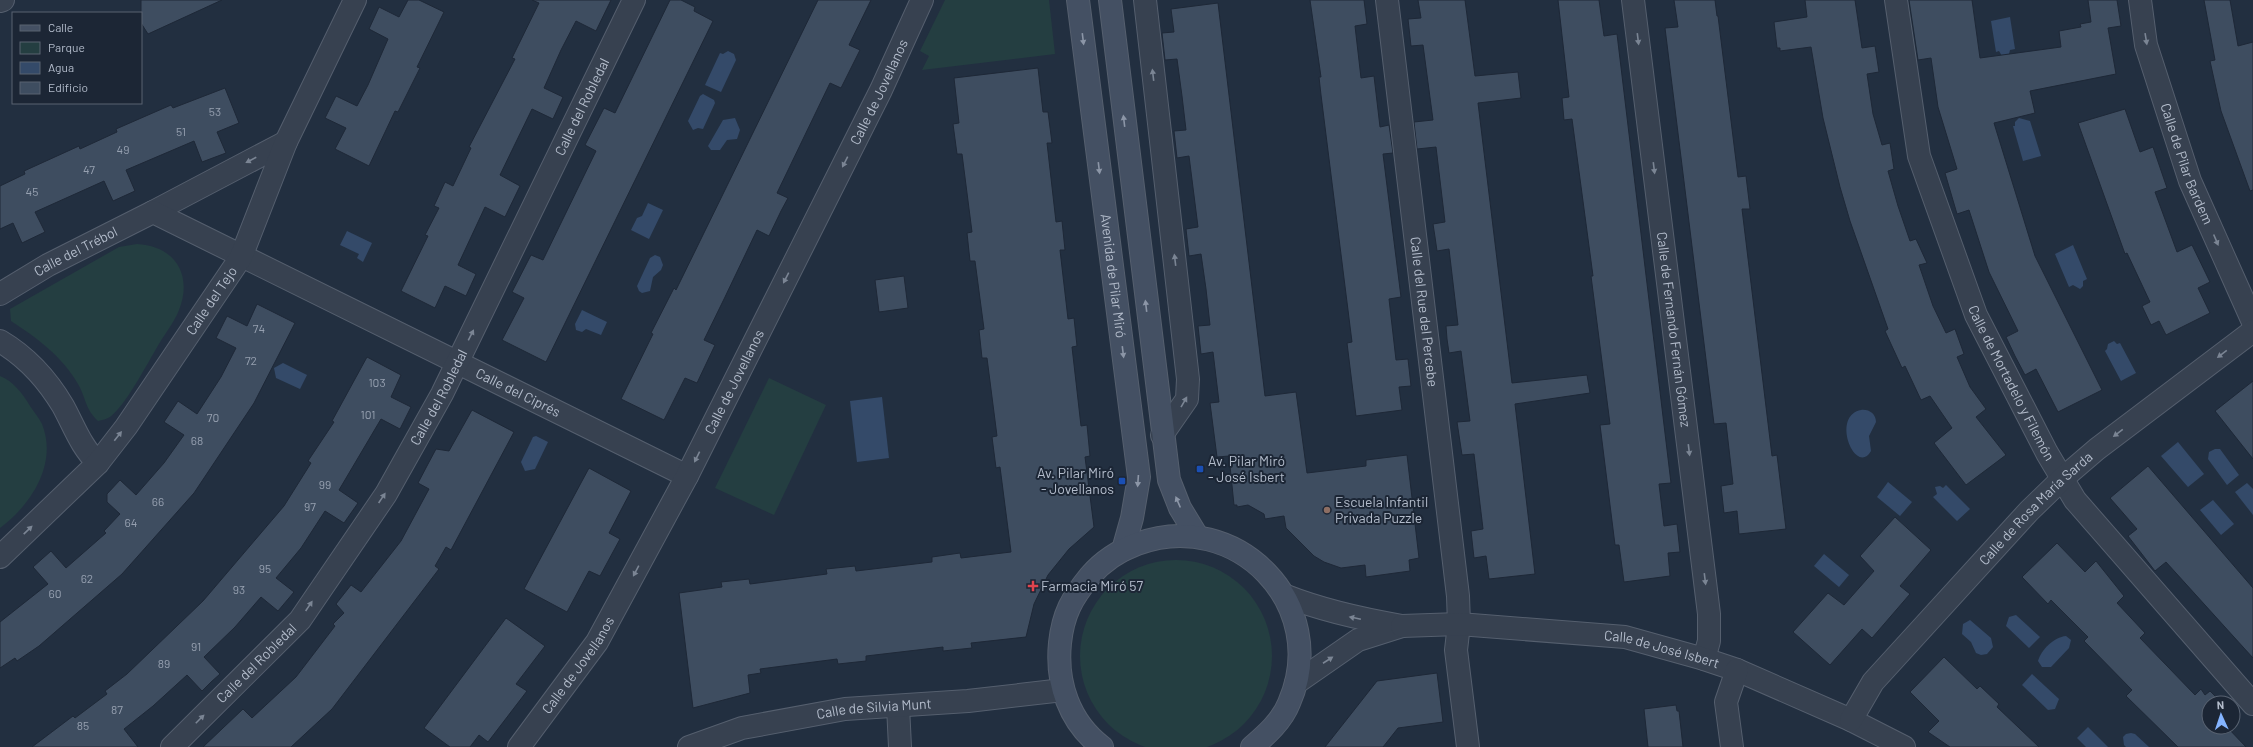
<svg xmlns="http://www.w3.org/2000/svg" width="2253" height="747" viewBox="0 0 2253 747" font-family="Barlow,sans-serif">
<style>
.green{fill:#243e41}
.water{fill:#344a69}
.building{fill:#3e4d60;stroke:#1e2837}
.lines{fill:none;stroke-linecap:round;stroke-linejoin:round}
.street-casing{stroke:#555f6e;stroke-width:24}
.secondary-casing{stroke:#555f6e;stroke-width:24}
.street{stroke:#374150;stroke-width:22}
.secondary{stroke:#445063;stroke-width:22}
.oneway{fill:#8c96a7}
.oneway2{fill:#7b8594}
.transit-dot{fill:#1a4fb4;stroke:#1c2635;stroke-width:1.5}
.education-dot{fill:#8d6e63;stroke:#1c2635;stroke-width:1.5}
.health-dot{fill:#e0444e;stroke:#1c2635;stroke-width:1.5}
.labels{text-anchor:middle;stroke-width:4;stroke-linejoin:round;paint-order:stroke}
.number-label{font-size:12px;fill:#96a0b0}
.street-label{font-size:14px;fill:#b3bccb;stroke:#1c2635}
.poi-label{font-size:14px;fill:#b3bccb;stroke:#1c2635;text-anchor:start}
</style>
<rect width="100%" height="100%" fill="#222f40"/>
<g class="green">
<path d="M945 0H1049L1055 54 922 70 929 56 920 51Z"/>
<path d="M137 244C175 246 193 275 179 310 174 323 163 336 156 349 146 366 125 406 110 417 107 419 102 420 98 421 85 409 86 398 78 384 62 356 37 338 11 321L10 309 119 247Z"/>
<path d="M0 376C13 381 23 394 30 406 34 412 39 418 42 424 58 464 31 505 0 528Z"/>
<path d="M769 378 826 405 774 515 715 488Z"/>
<circle cx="1176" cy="656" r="96"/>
</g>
<g class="water">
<path d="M2010 17 2015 49 2010 50 2009 54 2002 56 1999 51 1996 52 1991 21Z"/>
<path d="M728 51 734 54 736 60 721 92 705 85 720 53 723 54Z"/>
<path d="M703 94 714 100 715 103 703 129 698 128 693 130 688 121 700 96Z"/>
<path d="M735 118 740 130 737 139 727 140 720 150H711L708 146 723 120Z"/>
<path d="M2019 118 2030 121 2041 156 2023 161 2013 126H2015V122Z"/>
<path d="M648 203 663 210 649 239 631 230 637 218 642 216Z"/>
<path d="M347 231 372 243 363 262 357 258 359 254 340 245Z"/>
<path d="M2073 245 2087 279 2083 281V286L2080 289 2073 285 2069 287 2055 254Z"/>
<path d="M655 255 660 257 663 265 661 270 653 277 650 291 642 293 639 291 637 286 650 258Z"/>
<path d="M582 310 607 322 601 335 586 329 582 332 576 330 575 324Z"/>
<path d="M2114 341 2117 344 2120 343 2136 373 2121 381 2105 351 2107 349 2108 344Z"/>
<path d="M283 363 307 375 300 389 276 378 274 368Z"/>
<path d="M882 397 889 458 857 462 850 401Z"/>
<path d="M1861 410C1869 409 1876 414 1876 422L1869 436 1871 451C1856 477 1830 416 1861 410Z"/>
<path d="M536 436 548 442 535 469 525 471 521 462 533 437Z"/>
<path d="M2178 442 2204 474 2188 487 2161 456Z"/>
<path d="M2215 449H2220L2239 475 2227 485 2208 459 2209 452Z"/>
<path d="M1888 482 1912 502 1900 516 1877 497Z"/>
<path d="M2247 483 2253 489V515L2235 492Z"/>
<path d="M1946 485 1970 509 1957 521 1933 497 1937 494 1935 487 1940 486 1943 488Z"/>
<path d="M2213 500 2234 524 2221 535 2200 510Z"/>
<path d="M1824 554 1849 575 1839 587 1814 566Z"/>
<path d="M2016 615 2040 637 2029 648 2006 626 2009 617Z"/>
<path d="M1970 620 1991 638 1993 647 1987 654 1981 655 1976 653 1971 642 1962 634 1963 624Z"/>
<path d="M2066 636 2071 640 2069 648 2051 667H2042L2038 661C2041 650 2054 637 2066 636Z"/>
<path d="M2032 674 2059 699 2055 709 2048 710 2022 685Z"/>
<path d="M2088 727 2108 747H2086L2077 738Z"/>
<path d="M2131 733 2135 734 2149 747H2126L2124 745 2123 737 2126 734Z"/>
</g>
<g class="building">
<path d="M141 0H222L148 34 141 23Z"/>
<path d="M408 0H419L444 12 417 67 420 68 398 112 395 111 369 166 335 149 346 128 325 118 336 96 357 106 368 85 388 39 369 29 379 7 399 17Z"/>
<path d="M532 0H611L596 31 576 21 561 50 544 88 563 97 553 119 532 109 500 175 520 186 505 217 485 207 458 265 476 274 466 296 445 286 435 308 401 291 428 236 425 235 439 208 434 206 445 182 453 186 471 148 469 147 515 59 512 58 539 3Z"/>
<path d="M670 0H681L695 7 694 11 713 21 546 362 502 340 524 298 512 292 531 255 543 260 596 151 585 145 604 108 615 113Z"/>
<path d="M818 0H871L849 45 860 50 841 88 830 83 777 193 788 198 781 211 769 236 757 230 725 297 704 340 715 345 697 383 685 378 664 420 621 399 653 334 651 333 674 288 676 290Z"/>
<path d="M1310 0H1364L1367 24 1355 26 1361 78 1374 76 1380 127 1389 125 1393 153 1383 154 1401 297 1389 299 1396 360 1408 359 1411 386 1399 387 1402 410 1356 416 1347 343 1352 342 1321 95 1319 77H1321Z"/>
<path d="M1418 0H1465L1475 76 1518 72 1521 98 1478 103 1512 383 1587 375 1590 393 1515 404 1535 574 1489 579 1486 556 1474 558 1471 531 1483 529 1474 454 1462 455 1457 422 1470 421 1461 351 1449 353 1447 339 1446 326 1458 325 1449 249 1437 251 1435 237 1433 224 1445 222 1436 147 1417 149 1414 122 1433 120 1423 45 1411 46 1408 19 1421 18Z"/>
<path d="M1558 0H1599L1604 36 1617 34 1671 483 1659 484 1664 526 1677 524 1680 552 1668 553 1670 576 1624 582 1619 545H1615L1600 425 1610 424 1591 276H1593L1572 119 1564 120 1562 98 1569 97Z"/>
<path d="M1674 0H1715L1717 16H1718L1738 177 1746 176 1750 209H1742L1772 456 1777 455 1786 529 1739 534 1737 511 1724 513 1721 486 1733 484 1726 423 1714 424 1665 28 1678 27Z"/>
<path d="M1805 0H1855L1862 48 1875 46 1879 72 1867 74 1873 114 1882 145 1890 143 1894 169 1888 171 1898 206 1910 241 1916 239 1927 263 1919 265 1933 306 1946 333 1955 329 1964 354 1957 357 1970 387 1986 409 1976 417 2006 455 1966 485 1934 443 1952 428 1930 396 1921 400 1905 366 1902 368 1885 331 1888 329 1850 221 1840 187 1823 118 1811 47 1780 51V48H1777L1774 22 1807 17Z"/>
<path d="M1909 0H1972L1980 58 2061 47 2059 31 2081 27 2080 24 2091 22 2088 0H2117L2121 26 2108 28 2116 74 2030 91 2035 113 1994 123 2035 256 2102 390 2058 412 2036 369 2025 375 2015 356 2006 337 2018 331 1989 272 1969 210 1957 214 1945 173 1957 169 1938 107 1931 58 1918 60Z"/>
<path d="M2204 0H2230L2238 46 2253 42V190L2250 191 2221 111 2210 61 2215 60Z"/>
<path d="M1218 3 1265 396 1296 392 1307 473 1366 466V460L1407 455 1419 558 1409 560 1410 571 1366 577 1365 565 1341 568 1324 562 1314 556 1286 528 1284 516 1265 519 1264 514 1248 505 1237 507V505H1234L1229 456 1217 457 1210 403 1219 402 1213 352 1201 354 1198 326 1210 325 1206 289 1201 254 1189 256 1186 229 1198 227 1189 156 1177 158 1174 131 1186 130 1182 96 1177 59 1165 60 1162 33 1174 32 1171 9Z"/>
<path d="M1038 68 1043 112H1048L1052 143H1047L1056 222 1062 221 1065 250H1060L1068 319 1074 318 1077 346 1072 347 1081 426 1087 425 1090 456 1085 457 1094 527 1069 549 1048 575 1034 604 1026 637 971 643 972 648 943 651V647L866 656V661L838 664 837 659 760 669 761 673 748 675 750 693 693 708 679 593 722 587 721 582 749 579 750 584 827 574 826 569 855 566 856 571 932 562V557L960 553 961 558 1011 552 1000 467 996 468 992 437 997 436 987 358H982L979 330 984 329 975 261H970L967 233 972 232 962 154H957L953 124 959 123 954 78Z"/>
<path d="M225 88 239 123 217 132 226 153 202 162 194 141 126 170 135 191 113 201 104 181 35 212 45 232 22 243 13 223 0 229V186L25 174 24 171 79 146 80 149 117 132 116 129 171 105 173 108Z"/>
<path d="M2125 109 2140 152 2153 147 2167 188 2155 192 2177 252 2192 245 2210 282 2198 288 2210 313 2166 335 2159 321 2151 325 2142 306 2150 302 2127 253 2125 254 2078 123Z"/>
<path d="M904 276 908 308 879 312 875 280Z"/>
<path d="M257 304 295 323 254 403 194 493 122 574 39 646 17 661 15 658 0 668V622L48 584 33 567 51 551 66 568 106 533 104 531 120 514 107 502V494L120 480 136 495 164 463 184 435 164 422 178 401 197 414 221 377 236 348 216 338 227 316 247 326Z"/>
<path d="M367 357 401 375 391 397 411 407 400 429 381 419 339 490 358 503 344 523 325 511 301 548 276 578 294 592 278 611 261 597 235 627 204 657 220 674 211 682 202 691 187 675 153 706 124 729 138 747H32L73 716 75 718 107 694 105 691 127 674 203 601 284 506 311 463 308 461 334 422 332 421Z"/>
<path d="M2253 381V459L2215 411Z"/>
<path d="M472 410 514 432 451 550 446 547 435 566 439 569 332 709 291 747H203L243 709 252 718 296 677 335 626 333 624 344 613 336 604 351 585 361 592 401 541 429 489 418 483 428 464 436 449 449 451Z"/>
<path d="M2148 466 2253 588V658L2166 562 2155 571 2128 536 2137 529 2110 498Z"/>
<path d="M589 468 631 491 609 533 620 539 600 576 589 571 567 612 524 589Z"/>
<path d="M1895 517 1931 550 1900 586 1910 594 1872 638 1862 629 1830 665 1793 632 1828 593 1844 605 1874 571 1860 556Z"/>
<path d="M2057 543 2085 572 2096 561 2124 596 2117 603 2145 633 2140 638 2195 695 2201 689 2205 695 2210 691 2222 703H2209V727H2227L2246 747H2178L2126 696 2132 690 2084 641 2088 637 2051 600 2048 604 2022 577Z"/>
<path d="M506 618 545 646 516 684 527 691 488 742 479 735 470 747H450L424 728Z"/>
<path d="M1944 657 1977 689 1980 686 1999 704 1997 707 2039 747H1950L1928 732 1939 721 1910 692Z"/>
<path d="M1437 673 1443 722 1398 728 1383 747H1325L1377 681Z"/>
<path d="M1676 705 1677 711H1679L1683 747H1648L1644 709Z"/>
</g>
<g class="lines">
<g class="street-casing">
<g id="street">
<path d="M1145 0 1188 379 1187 399 1162 435"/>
<path id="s1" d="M1387 0 1458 596 1459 624 1456 650 1468 747"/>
<path id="s2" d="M1633 0 1709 614V641L1704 659"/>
<path id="s3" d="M1896 0 1919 156 1976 315 2047 453 2075 500 2253 704"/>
<path id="s4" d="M2140 0 2146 45 2190 181 2253 322"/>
<path d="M0 1 3 0"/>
<path d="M153 212 286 142"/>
<path id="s5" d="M0 294 48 265 153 212 687 476"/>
<path d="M0 341C27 357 47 379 63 406 74 426 81 447 98 463"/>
<path id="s6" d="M0 557 98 463 126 427 241 257 286 142 355 0"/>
<path d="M1286 596C1324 611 1361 619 1402 626L1358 640 1296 683"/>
<path id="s7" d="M1402 626 1459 624 1625 637 1704 659 1737 670 1851 720 1904 747"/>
<path d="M898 706 900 747"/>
<path id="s8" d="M1851 720 1873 682 2029 511 2062 479 2097 449 2253 331"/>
<path id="s9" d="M172 747 300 620 386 494 442 394 634 0"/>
<path id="s10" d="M519 747 597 642 687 476 881 90 922 0"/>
<path id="s11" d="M689 747 742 728 845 709 968 701 1063 690"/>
<path d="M1732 747 1726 702 1737 670"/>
</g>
</g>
<g class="secondary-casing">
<g id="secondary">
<path id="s12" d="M1078 0 1139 477 1132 518 1123 550"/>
<path d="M1110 0 1169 480 1180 508 1197 536"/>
<path d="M1102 747C1069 722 1056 683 1060 643 1063 614 1072 598 1090 576 1103 561 1118 551 1137 544 1236 507 1332 605 1289 703 1282 721 1266 735 1252 747"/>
</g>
</g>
<use href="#street" class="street"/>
<use href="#secondary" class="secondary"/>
</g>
<defs><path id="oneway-solid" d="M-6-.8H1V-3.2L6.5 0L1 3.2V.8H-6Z"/></defs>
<g class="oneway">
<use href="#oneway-solid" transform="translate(1083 39) rotate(83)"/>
<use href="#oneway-solid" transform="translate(1124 121) rotate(-97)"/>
<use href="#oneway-solid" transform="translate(1099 168) rotate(83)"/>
<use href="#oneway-solid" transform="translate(1146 306) rotate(-97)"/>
<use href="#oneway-solid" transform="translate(1123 352) rotate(83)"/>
<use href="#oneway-solid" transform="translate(1138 481) rotate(94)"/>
<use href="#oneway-solid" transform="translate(1178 502) rotate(-113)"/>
</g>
<g class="oneway2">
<use href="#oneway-solid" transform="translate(1638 39) rotate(83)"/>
<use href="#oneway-solid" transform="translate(2146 39) rotate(81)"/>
<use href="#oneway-solid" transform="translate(1153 75) rotate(-97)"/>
<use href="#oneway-solid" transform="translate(251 160) rotate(152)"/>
<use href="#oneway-solid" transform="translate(845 162) rotate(117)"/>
<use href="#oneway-solid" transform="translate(1654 168) rotate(83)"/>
<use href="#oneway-solid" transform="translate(2216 240) rotate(67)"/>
<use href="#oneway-solid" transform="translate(1175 260) rotate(-97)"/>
<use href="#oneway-solid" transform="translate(786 278) rotate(117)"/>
<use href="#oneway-solid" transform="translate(471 335) rotate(-63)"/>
<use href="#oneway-solid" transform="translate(2222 354) rotate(143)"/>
<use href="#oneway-solid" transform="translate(1184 402) rotate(-60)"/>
<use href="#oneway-solid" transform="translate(2118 433) rotate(143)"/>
<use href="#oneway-solid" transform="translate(118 436) rotate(-52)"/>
<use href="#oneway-solid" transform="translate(1689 450) rotate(83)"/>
<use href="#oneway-solid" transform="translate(697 457) rotate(116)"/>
<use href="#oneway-solid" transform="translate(382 498) rotate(-56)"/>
<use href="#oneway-solid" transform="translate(28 530) rotate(-44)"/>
<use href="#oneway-solid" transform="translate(636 571) rotate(118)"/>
<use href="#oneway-solid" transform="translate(1705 579) rotate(83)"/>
<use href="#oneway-solid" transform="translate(309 606) rotate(-56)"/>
<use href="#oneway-solid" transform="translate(1355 618) rotate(-168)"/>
<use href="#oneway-solid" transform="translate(1328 660) rotate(-33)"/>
<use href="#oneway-solid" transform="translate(200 719) rotate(-45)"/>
</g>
<g class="transit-dot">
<rect x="1196" y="465" width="8" height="8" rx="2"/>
<rect x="1118" y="477" width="8" height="8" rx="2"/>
</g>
<circle class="education-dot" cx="1327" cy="510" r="4"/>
<path class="health-dot" d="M1031 580h4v4h4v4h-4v4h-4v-4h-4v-4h4z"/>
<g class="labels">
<g class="number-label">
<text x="215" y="116">53</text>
<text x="181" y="136">51</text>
<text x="123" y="154">49</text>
<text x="89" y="174">47</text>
<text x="32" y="196">45</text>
<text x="259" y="333">74</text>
<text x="251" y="365">72</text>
<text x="377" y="387">103</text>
<text x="368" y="419">101</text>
<text x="213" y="422">70</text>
<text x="197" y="445">68</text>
<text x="325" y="489">99</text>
<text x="158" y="506">66</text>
<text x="310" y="511">97</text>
<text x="131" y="527">64</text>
<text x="265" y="573">95</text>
<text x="87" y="583">62</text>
<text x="239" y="594">93</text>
<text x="55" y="598">60</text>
<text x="196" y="651">91</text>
<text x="164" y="668">89</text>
<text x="117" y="714">87</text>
<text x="83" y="730">85</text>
</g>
<g class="street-label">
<text dy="5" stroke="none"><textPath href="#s10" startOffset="749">Calle de Jovellanos</textPath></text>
<text dy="5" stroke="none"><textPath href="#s9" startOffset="767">Calle del Robledal</textPath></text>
<text dy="5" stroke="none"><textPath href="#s4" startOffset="171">Calle de Pilar Bardem</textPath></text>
<text dy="5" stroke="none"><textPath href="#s5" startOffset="87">Calle del Trébol</textPath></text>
<text dy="5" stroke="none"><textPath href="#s12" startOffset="278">Avenida de Pilar Miró</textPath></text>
<text dy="5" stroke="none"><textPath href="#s6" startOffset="334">Calle del Tejo</textPath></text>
<text dy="5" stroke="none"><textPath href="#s1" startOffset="314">Calle del Rue del Percebe</textPath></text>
<text dy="5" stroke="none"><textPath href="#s2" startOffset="332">Calle de Fernando Fernán Gómez</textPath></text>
<text dy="5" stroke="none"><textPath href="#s10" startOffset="425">Calle de Jovellanos</textPath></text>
<text dy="5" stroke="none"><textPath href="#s3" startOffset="403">Calle de Mortadelo y Filemón</textPath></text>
<text dy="5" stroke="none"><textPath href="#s5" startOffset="581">Calle del Ciprés</textPath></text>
<text dy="5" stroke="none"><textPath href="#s9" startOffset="443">Calle del Robledal</textPath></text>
<text dy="5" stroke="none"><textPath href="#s8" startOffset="282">Calle de Rosa María Sarda</textPath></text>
<text dy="5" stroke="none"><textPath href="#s7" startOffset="262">Calle de José Isbert</textPath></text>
<text dy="5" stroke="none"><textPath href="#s9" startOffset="119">Calle del Robledal</textPath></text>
<text dy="5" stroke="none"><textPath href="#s10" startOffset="101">Calle de Jovellanos</textPath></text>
<text dy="5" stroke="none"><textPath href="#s11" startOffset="190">Calle de Silvia Munt</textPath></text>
</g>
<g class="poi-label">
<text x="1208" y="466">Av. Pilar Miró<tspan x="1208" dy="16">- José Isbert</tspan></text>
<text x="1114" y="478" text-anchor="end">Av. Pilar Miró<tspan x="1114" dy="16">- Jovellanos</tspan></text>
<text x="1335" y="507">Escuela Infantil<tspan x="1335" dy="16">Privada Puzzle</tspan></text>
<text x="1041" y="591">Farmacia Miró 57</text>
</g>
</g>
<rect x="12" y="12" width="130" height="92" fill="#1c2635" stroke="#586271"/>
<rect x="20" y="25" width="20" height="6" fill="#445063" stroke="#586271"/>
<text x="48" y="32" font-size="12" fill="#b3bccb">Calle</text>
<rect x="20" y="42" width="20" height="12" fill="#243e41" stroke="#586271"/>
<text x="48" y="52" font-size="12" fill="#b3bccb">Parque</text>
<rect x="20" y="62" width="20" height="12" fill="#344a69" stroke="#586271"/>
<text x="48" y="72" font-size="12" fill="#b3bccb">Agua</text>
<rect x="20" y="82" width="20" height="12" fill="#3e4d60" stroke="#586271"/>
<text x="48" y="92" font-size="12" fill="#b3bccb">Edificio</text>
<g transform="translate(2221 715) rotate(357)"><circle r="19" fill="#1c2635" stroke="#586271"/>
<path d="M0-3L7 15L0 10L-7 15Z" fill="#84b4ff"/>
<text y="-6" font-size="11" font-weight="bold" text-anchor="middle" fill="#b3bccb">N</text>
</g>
</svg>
